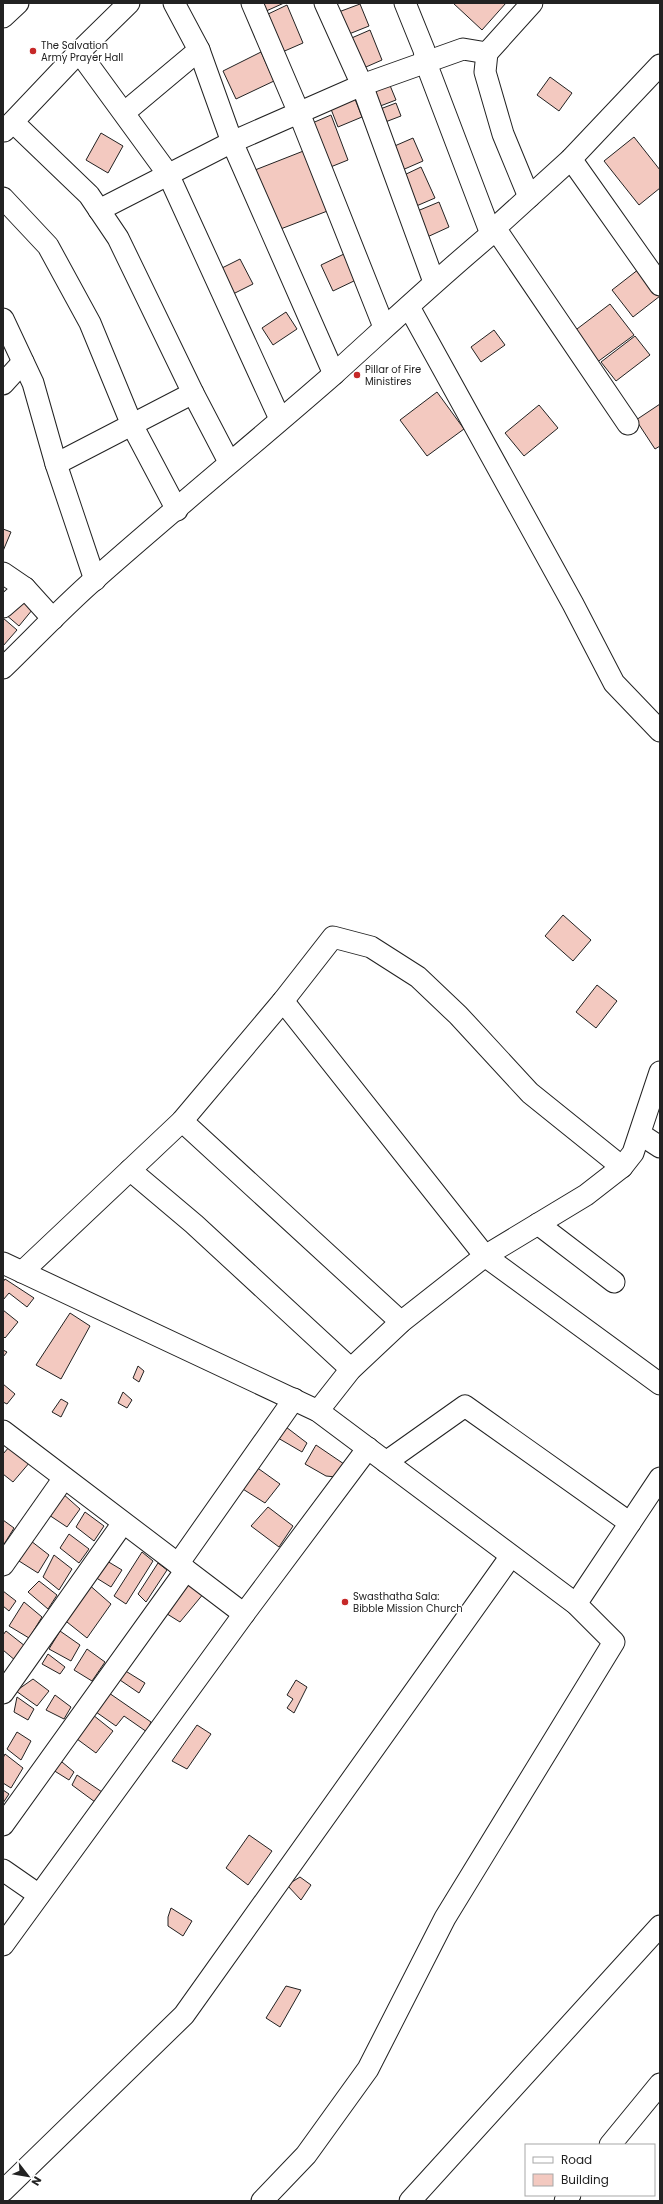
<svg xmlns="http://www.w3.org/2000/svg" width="663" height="2204" viewBox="0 0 663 2204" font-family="Poppins,sans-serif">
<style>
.building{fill:#f3c9c0;stroke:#222}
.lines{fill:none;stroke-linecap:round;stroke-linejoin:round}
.minor-casing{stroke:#222;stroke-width:23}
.minor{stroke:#fff;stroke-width:21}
.poi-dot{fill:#c62828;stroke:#fff;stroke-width:1.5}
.labels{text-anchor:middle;stroke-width:3;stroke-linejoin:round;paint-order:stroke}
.poi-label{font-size:10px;fill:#222;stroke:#fff;text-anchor:start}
</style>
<rect width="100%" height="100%" fill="#fff"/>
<g class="building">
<path d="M260 3H284L264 12Z"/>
<path d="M453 3H506L482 30Z"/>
<path d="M360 4 369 26 344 36 336 13Z"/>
<path d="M287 5 303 43 280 53 264 16Z"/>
<path d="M370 30 382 60 359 70 347 40Z"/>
<path d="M261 52 274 81 236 99 223 71Z"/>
<path d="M550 77 572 93 559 111 537 95Z"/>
<path d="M389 83 396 100 375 108 368 91Z"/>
<path d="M353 94 362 117 338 127 329 104Z"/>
<path d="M396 103 401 116 380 124 375 111Z"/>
<path d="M331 115 348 160 328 168 310 124Z"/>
<path d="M101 133 123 146 108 173 86 160Z"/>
<path d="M634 137 660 170V188L639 205 604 161Z"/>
<path d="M413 138 423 161 400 171 390 148Z"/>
<path d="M306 150 330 210 278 230 255 170Z"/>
<path d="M421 167 435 198 414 207 400 177Z"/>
<path d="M439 202 449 227 425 238 415 212Z"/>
<path d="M344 254 356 280 333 291 321 265Z"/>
<path d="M240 259 253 284 233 294 220 269Z"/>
<path d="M639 269 660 296 633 317 612 290Z"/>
<path d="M610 304 634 335 596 363 573 332Z"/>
<path d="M286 312 297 329 273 345 262 328Z"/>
<path d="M494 330 505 345 481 362 471 347Z"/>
<path d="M635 336 650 355 616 381 601 362Z"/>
<path d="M437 392 464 429 427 456 400 420Z"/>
<path d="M660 404V446L655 449 636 420Z"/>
<path d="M539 405 558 428 524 456 505 433Z"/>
<path d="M3 529 11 532 3 551Z"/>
<path d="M22 593 37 604 19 626 5 614Z"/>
<path d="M3 618 17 630 3 646Z"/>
<path d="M563 915 591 940 573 961 545 936Z"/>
<path d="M597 985 617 1001 596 1028 576 1012Z"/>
<path d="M5 1279 34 1298 27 1307 9 1293 3 1300V1282Z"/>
<path d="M3 1310 18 1322 5 1338 3 1336Z"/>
<path d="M70 1313 90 1326 61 1379 36 1365Z"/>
<path d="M3 1350 7 1352 3 1357Z"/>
<path d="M138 1366 144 1371 139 1382 133 1378Z"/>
<path d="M3 1384 15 1394 7 1404 3 1402Z"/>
<path d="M123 1392 132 1400 127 1408 118 1403Z"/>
<path d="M61 1399 68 1403 61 1417 52 1412Z"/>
<path d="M286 1427 307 1443 302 1452 278 1438Z"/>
<path d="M316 1445 344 1464 336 1477 326 1476 305 1464Z"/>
<path d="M10 1446 30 1462 13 1482 3 1474V1454Z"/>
<path d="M252 1464 280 1484 265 1503 238 1486Z"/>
<path d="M62 1493 80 1509 67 1527 46 1513Z"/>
<path d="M268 1507 293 1526 279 1547 251 1526Z"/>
<path d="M85 1512 104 1526 94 1541 76 1527Z"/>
<path d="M3 1520 14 1528 3 1546Z"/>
<path d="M69 1534 89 1549 79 1563 60 1548Z"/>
<path d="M31 1541 49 1555 38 1573 19 1561Z"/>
<path d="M142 1552 153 1561 126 1604 114 1596Z"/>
<path d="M54 1555 72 1569 59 1590 43 1577Z"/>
<path d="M102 1558 122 1570 111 1587 90 1574Z"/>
<path d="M158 1563 167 1570 146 1602 138 1594Z"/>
<path d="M39 1581 57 1595 48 1609 28 1592Z"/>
<path d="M185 1581 204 1593 180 1622 164 1612Z"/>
<path d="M87 1583 111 1604 87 1638 62 1618Z"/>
<path d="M3 1591 16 1601 9 1611 3 1606Z"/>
<path d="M24 1602 42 1617 29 1638 9 1626Z"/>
<path d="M6 1631 25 1646 16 1661 3 1650V1635Z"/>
<path d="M60 1631 80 1645 71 1661 49 1649Z"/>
<path d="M87 1649 105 1662 92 1681 74 1670Z"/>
<path d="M48 1654 65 1667 60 1674 42 1664Z"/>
<path d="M124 1670 145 1683 139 1693 117 1678Z"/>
<path d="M33 1679 49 1691 37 1706 16 1691Z"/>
<path d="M296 1680 307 1687 294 1713 287 1708 293 1699 287 1695Z"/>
<path d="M109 1693 151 1722 147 1732 124 1716 116 1726 96 1712Z"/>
<path d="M55 1695 71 1707 64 1719 46 1710Z"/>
<path d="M17 1697 34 1709 28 1720 14 1712Z"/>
<path d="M93 1715 113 1731 96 1753 77 1739Z"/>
<path d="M197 1725 211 1734 187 1769 172 1761Z"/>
<path d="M17 1732 31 1741 21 1760 7 1749Z"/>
<path d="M5 1754 23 1768 11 1788 3 1783V1758Z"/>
<path d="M62 1762 74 1772 69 1780 53 1770Z"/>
<path d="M77 1775 102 1792 95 1802 72 1785Z"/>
<path d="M3 1790 9 1794 3 1803Z"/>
<path d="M249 1835 272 1851 248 1885 226 1868Z"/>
<path d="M300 1877 311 1885 301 1900 287 1885Z"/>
<path d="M171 1908 192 1921 183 1936 168 1926V1917Z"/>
<path d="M286 1986 301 1990 280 2027 266 2018Z"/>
</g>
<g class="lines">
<g class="minor-casing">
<g id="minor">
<path d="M174 3 199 50 232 142 334 374"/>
<path d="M252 3 299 113 384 327"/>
<path d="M325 3 362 85 434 282"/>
<path d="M405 3 424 50 426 63 491 234"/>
<path d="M3 17 18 3"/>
<path d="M79 52 168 174 280 419"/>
<path d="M487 53 485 72 503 134 529 197"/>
<path d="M125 112 199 50"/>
<path d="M13 122 89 195 118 238 193 393 229 462"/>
<path d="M4 131 79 52 129 3"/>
<path d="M571 159 660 285"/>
<path d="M3 198 48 246 90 323 132 425 177 510"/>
<path d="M99 210 232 142 362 85 463 49 487 53 532 3"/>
<path d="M495 228 628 424"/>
<path d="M409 307 573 604 614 683 660 731"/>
<path d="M3 319 33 383 56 464 95 580"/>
<path d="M3 384 23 362"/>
<path d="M56 464 193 393"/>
<path d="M3 573 25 588 53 619"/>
<path d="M3 607 25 588"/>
<path d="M3 668C34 638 63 607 95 579 174 509 255 443 334 374 386 327 437 279 491 234L495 228 571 159 660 65"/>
<path d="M283 1001 485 1256 660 1384"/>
<path d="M182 1121 401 1322"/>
<path d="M640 1134 660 1147"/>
<path d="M130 1170 194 1224 351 1369"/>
<path d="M538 1224 614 1282"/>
<path d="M3 1263 318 1411 576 1604 614 1642 445 1918 368 2069 306 2155 262 2201"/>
<path d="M22 1272 182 1121 283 1001 333 937 371 947 418 977 458 1015 530 1093 622 1167"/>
<path d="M318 1411 351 1369 401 1322 485 1256 586 1195 622 1167 633 1153 660 1072"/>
<path d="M3 1431 244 1614"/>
<path d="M386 1462 465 1406 630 1523"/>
<path d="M178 1564 294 1399"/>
<path d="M3 1565 64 1478"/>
<path d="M576 1604 660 1478"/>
<path d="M3 1693 123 1523"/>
<path d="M3 1825 186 1570"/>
<path d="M3 1870 39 1895"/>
<path d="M3 1945 244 1614 368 1448"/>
<path d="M610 2145 660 2084"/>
<path d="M3 2191 184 2015 511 1556"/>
<path d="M410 2201 660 1926"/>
<path d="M565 2201 570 2195"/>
</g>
</g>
<use href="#minor" class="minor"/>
</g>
<g class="poi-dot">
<circle cx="33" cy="51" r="4"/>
<circle cx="357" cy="375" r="4"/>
<circle cx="345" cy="1602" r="4"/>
</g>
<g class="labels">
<g class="poi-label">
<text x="41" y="49">The Salvation<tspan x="41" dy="12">Army Prayer Hall</tspan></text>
<text x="365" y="373">Pillar of Fire<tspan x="365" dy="12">Ministires</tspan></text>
<text x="353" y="1600">Swasthatha Sala:<tspan x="353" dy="12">Bibble Mission Church</tspan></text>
</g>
</g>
<rect width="663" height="2204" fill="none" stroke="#222222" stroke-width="8"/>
<rect x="525" y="2144" width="130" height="52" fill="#ffffff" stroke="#a7a7a7"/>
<rect x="533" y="2157" width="20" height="6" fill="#ffffff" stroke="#a7a7a7"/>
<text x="561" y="2164" font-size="12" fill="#222222">Road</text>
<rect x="533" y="2174" width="20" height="12" fill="#f3c9c0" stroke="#a7a7a7"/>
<text x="561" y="2184" font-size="12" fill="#222222">Building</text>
<g transform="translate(28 2176) rotate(121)" stroke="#ffffff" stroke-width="3" paint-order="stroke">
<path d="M0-3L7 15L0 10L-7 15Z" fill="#222222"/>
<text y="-6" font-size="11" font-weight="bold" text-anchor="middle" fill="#222222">N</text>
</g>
</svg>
